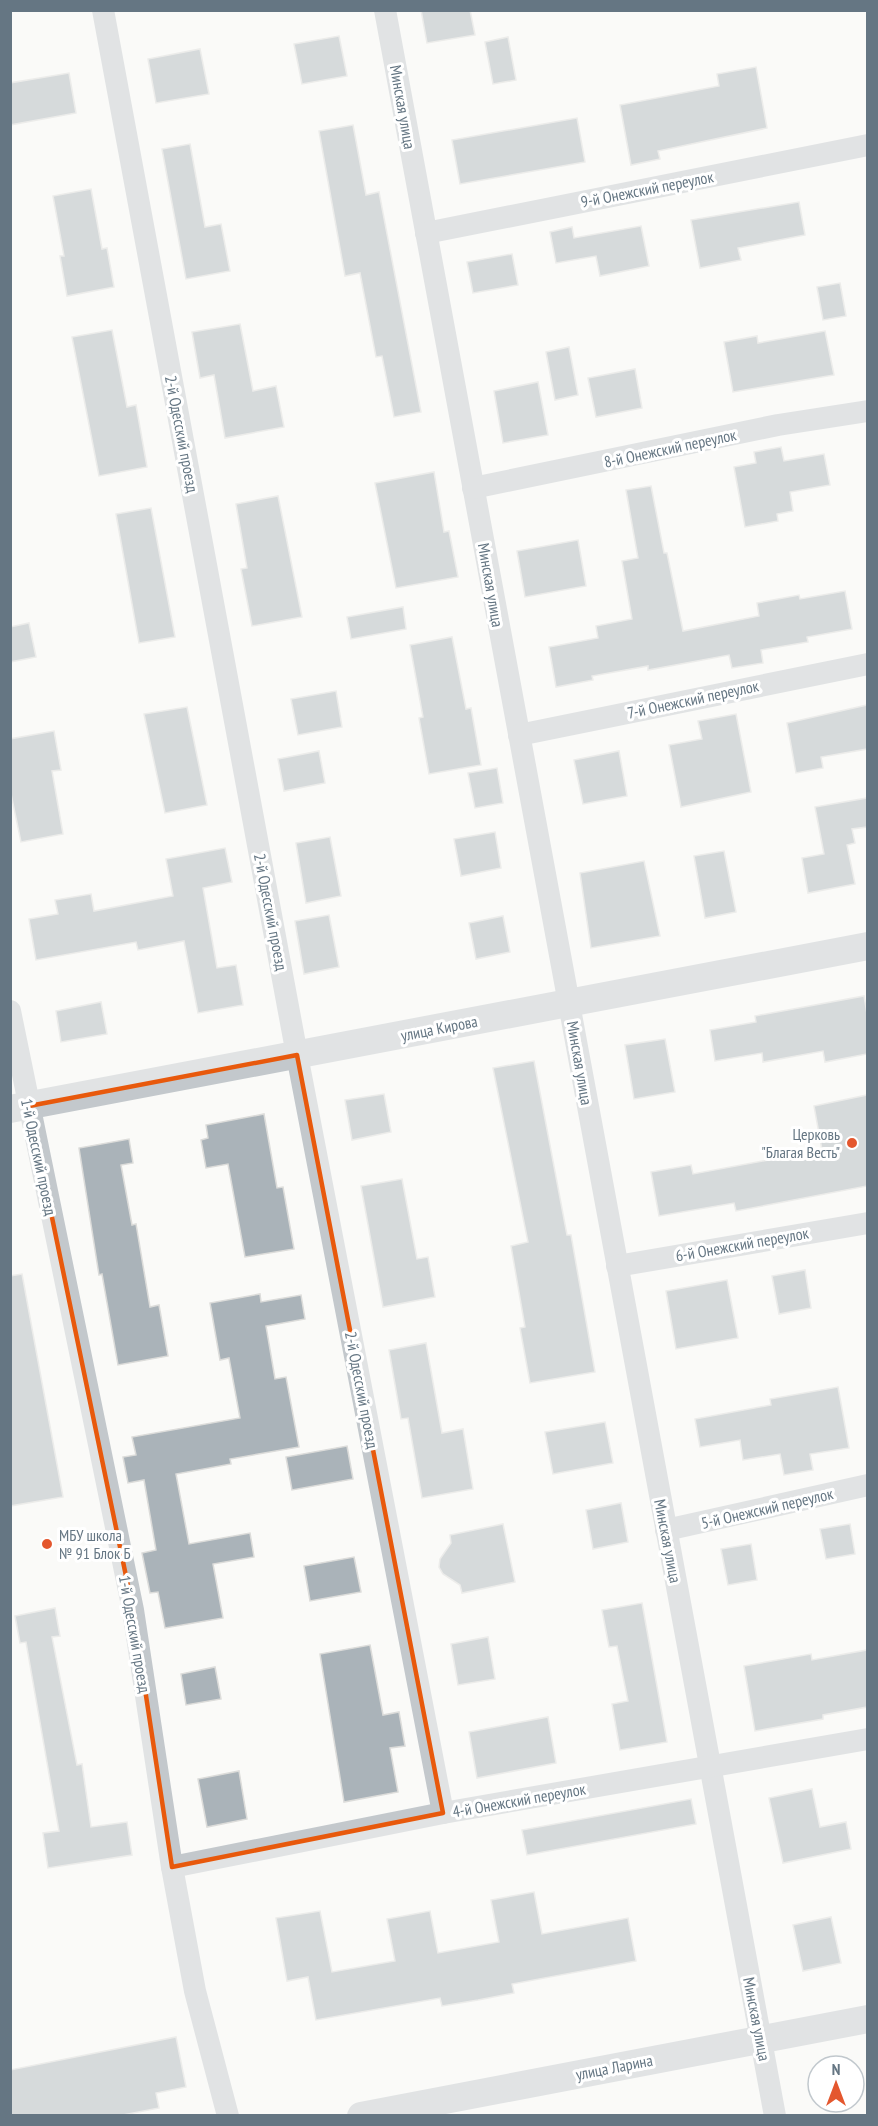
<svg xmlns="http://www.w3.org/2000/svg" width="878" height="2126" viewBox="0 0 878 2126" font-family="'PT Sans Narrow',sans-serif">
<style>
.building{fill:#aab3b9;stroke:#dcdcda;stroke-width:1.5}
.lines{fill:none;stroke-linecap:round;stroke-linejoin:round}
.minor{stroke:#c3c8cc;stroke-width:22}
.tertiary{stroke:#c3c8cc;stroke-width:28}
.marked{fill:none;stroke:#e8590c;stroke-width:4.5;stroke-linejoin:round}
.poi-dot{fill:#e4572e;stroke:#fff;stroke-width:2}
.labels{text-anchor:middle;stroke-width:6;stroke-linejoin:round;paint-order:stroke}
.street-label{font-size:16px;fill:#657683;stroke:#fff}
.poi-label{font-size:16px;fill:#657683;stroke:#fff;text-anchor:end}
</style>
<rect width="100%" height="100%" fill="#fafaf8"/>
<g class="building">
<path d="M421 10H470L475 35 427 43Z"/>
<path d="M339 36 347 76 302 84 294 44Z"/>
<path d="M508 37 516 80 493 84 485 42Z"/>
<path d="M200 49 209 94 156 103 148 59Z"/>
<path d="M756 67 767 128 658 151 660 159 631 165 620 105 719 86 717 74Z"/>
<path d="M69 73 76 113 10 125V83Z"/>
<path d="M577 118 585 162 460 184 452 140Z"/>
<path d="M353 125 366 195 379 192 421 412 394 417 382 356 376 357 360 273 345 276 319 131Z"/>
<path d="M190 144 205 227 221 224 230 271 186 279 162 149Z"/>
<path d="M91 189 102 249 107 248 114 287 67 296 60 256H64L53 196Z"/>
<path d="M799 202 805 235 738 248 741 260 700 268 691 220Z"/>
<path d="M641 226 649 266 600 276 596 256 556 263 550 232 572 227 574 238Z"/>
<path d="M512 254 518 285 473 293 467 262Z"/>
<path d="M840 283 846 316 823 320 817 287Z"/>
<path d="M240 324 253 391 276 386 284 427 225 438 214 375 200 378 192 332Z"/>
<path d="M112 330 127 407 136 405 147 467 99 476 72 337Z"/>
<path d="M825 331 834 375 733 392 724 342 757 336 758 343Z"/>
<path d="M569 347 578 395 555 400 546 352Z"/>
<path d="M635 369 642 408 596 417 588 378Z"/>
<path d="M538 382 548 435 503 443 494 391Z"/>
<path d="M781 447 784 461 824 454 830 485 790 492 793 511 777 514 778 521 745 527 734 467 756 463 754 452Z"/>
<path d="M434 472 444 532 449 531 458 577 396 588 375 483Z"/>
<path d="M651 486 664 553H667L683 631 759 616 757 603 799 595 800 599 845 591 852 629 807 637 808 642 761 650 763 663 732 668 729 655 648 670V666L592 676 593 680 556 687 549 647 598 638 596 626 632 619 622 561 638 558 626 490Z"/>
<path d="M278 496 302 617 252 626 241 569 247 568 236 504Z"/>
<path d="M151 508 175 637 139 643 116 514Z"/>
<path d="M578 540 586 586 525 597 517 551Z"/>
<path d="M403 607 406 629 351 639 347 617Z"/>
<path d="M29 623 36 657 10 662V627Z"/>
<path d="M452 637 466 709 471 708 481 765 429 774 419 718 423 717 410 645Z"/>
<path d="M336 691 342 727 298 735 291 699Z"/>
<path d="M867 705V749L821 757 823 768 796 773 787 723Z"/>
<path d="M187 707 207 805 165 813 144 714Z"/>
<path d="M736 714 751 792 681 807 669 745 702 739 698 721Z"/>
<path d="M54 731 61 770 52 771 63 834 21 842 10 789V739Z"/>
<path d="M319 751 325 783 284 791 278 759Z"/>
<path d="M619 751 627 796 583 804 574 760Z"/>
<path d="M497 768 503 803 475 808 468 773Z"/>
<path d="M867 798V827L852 829 855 843 847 845 855 884 808 893 802 858 824 854 815 807Z"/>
<path d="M495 832 501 868 461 876 454 839Z"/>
<path d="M330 837 341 896 306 903 296 843Z"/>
<path d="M225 848 232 882 203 888 217 968 236 965 243 1005 198 1013 184 941 138 950 136 942 36 960 29 919 58 914 55 900 91 894 94 911 173 896 166 859Z"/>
<path d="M724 851 736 912 705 918 694 856Z"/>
<path d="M644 861 660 936 591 948 580 873Z"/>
<path d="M329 915 339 967 304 974 295 921Z"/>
<path d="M503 916 510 952 476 959 469 923Z"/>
<path d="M864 996 867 1014V1054L825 1062 823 1051 763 1062 762 1053 715 1061 710 1030 756 1022 755 1016Z"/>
<path d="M101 1002 107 1034 61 1042 56 1011Z"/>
<path d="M665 1039 675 1092 634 1099 625 1045Z"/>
<path d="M534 1061 567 1235H571L595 1372 530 1383 520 1328 525 1327 511 1246 528 1242 493 1068Z"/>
<path d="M384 1094 391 1132 352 1140 345 1100Z"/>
<path d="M867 1095V1186L736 1211 734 1203 659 1216 651 1172 691 1165 693 1174 822 1150 814 1106Z"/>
<path d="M264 1114 277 1188 283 1187 294 1249 245 1257 228 1164 206 1168 201 1140 208 1138 206 1125Z"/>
<path d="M129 1139 133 1163 121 1165 132 1225 136 1224 150 1307 159 1305 168 1356 118 1365 102 1274 99 1275 79 1148Z"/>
<path d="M402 1179 417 1259 428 1257 435 1297 383 1307 361 1186Z"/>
<path d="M805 1270 811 1308 779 1314 772 1276Z"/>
<path d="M22 1274 63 1497 10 1506V1276Z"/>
<path d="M727 1280 738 1338 676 1349 666 1291Z"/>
<path d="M260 1294 261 1302 301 1295 305 1319 266 1326 275 1379 286 1377 299 1447 230 1459 231 1464 176 1474 189 1544 250 1533 254 1557 213 1564 223 1618 165 1628 158 1592 150 1593 142 1553 156 1550 144 1480 128 1483 123 1457 136 1455 132 1437 240 1418 229 1358 220 1360 210 1303Z"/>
<path d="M426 1343 442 1433 463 1429 473 1489 422 1498 408 1418 401 1419 389 1350Z"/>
<path d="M838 1387 849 1448 810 1454 813 1470 784 1475 780 1454 743 1460 740 1440 700 1447 695 1419 771 1405 770 1399Z"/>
<path d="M605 1422 613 1463 553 1474 545 1432Z"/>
<path d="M347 1446 353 1479 292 1490 286 1457Z"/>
<path d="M621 1503 628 1542 593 1549 586 1510Z"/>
<path d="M503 1524 515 1582 462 1593 460 1585 443 1574 439 1567 440 1559 451 1543 450 1535Z"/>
<path d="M850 1524 855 1554 826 1559 820 1529Z"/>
<path d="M751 1544 757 1580 728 1585 721 1549Z"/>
<path d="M354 1557 361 1592 310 1601 304 1566Z"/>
<path d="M642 1603 667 1742 620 1750 612 1704 628 1701 617 1646 609 1647 602 1610Z"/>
<path d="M55 1608 60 1636 52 1637 77 1765 82 1764 91 1827 127 1822 132 1855 48 1868 43 1833 59 1831 26 1642 20 1643 15 1616Z"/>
<path d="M488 1637 495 1679 458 1685 451 1644Z"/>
<path d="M370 1645 383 1715 399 1712 405 1746 390 1748 398 1792 344 1802 320 1654Z"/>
<path d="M867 1650V1707L823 1715V1719L755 1731 744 1666 811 1654 812 1660Z"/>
<path d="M215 1667 221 1699 186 1705 181 1674Z"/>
<path d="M548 1717 556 1763 477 1778 469 1732Z"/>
<path d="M239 1771 247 1819 207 1827 198 1779Z"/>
<path d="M812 1789 820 1827 846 1822 851 1849 783 1863 769 1798Z"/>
<path d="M691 1799 696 1824 527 1855 522 1830Z"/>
<path d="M534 1892 542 1934 628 1918 636 1961 512 1984 514 1993 478 2000 442 2006 440 1998 316 2020 308 1977 287 1981 276 1918 320 1911 332 1972 395 1961 387 1919 430 1911 438 1953 499 1942 491 1900Z"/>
<path d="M831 1917 841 1963 803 1971 793 1925Z"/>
<path d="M176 2037 186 2087 156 2093 159 2108 123 2115H10V2070Z"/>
</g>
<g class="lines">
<g class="minor">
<path d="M103 10 297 1055 443 1813"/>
<path d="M385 10 775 2116"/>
<path d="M426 233 868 145"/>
<path d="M473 488 778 425 868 411"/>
<path d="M519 735 868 664"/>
<path d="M10 1011 133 1610 172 1867 195 1991 228 2116"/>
<path d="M617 1266 868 1223"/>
<path d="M666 1530 868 1485"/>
<path d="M172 1867 443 1813 868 1739"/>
</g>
<g class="tertiary">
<path d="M10 1109 868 946"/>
<path d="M361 2116 868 2019"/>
</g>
</g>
<path d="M0 0H878V2126H0ZM297 1055 443 1813 172 1867 133 1610 29 1106Z" fill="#fafaf8" fill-opacity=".55" fill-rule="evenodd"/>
<path class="marked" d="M297 1055 443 1813 172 1867 133 1610 29 1106Z"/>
<g class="poi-dot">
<circle cx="852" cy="1143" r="6"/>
<circle cx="47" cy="1544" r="6"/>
</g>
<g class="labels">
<g class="street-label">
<text transform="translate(403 107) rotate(80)" y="6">Минская улица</text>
<text transform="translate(647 189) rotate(-11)" y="6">9-й Онежский переулок</text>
<text transform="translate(182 434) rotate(79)" y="6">2-й Одесский проезд</text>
<text transform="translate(670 448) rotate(-12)" y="6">8-й Онежский переулок</text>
<text transform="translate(491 585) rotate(80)" y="6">Минская улица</text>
<text transform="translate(693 699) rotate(-12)" y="6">7-й Онежский переулок</text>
<text transform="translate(271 912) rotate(79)" y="6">2-й Одесский проезд</text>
<text transform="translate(439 1028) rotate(-11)" y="6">улица Кирова</text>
<text transform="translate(580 1063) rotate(80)" y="6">Минская улица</text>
<text transform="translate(39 1157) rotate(78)" y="6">1-й Одесский проезд</text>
<text transform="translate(742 1244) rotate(-10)" y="6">6-й Онежский переулок</text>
<text transform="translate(362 1390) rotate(79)" y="6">2-й Одесский проезд</text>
<text transform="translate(767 1508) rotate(-13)" y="6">5-й Онежский переулок</text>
<text transform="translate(668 1541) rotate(79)" y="6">Минская улица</text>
<text transform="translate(135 1634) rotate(80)" y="6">1-й Одесский проезд</text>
<text transform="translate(519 1800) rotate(-10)" y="6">4-й Онежский переулок</text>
<text transform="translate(757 2019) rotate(79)" y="6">Минская улица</text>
<text transform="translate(614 2067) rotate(-11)" y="6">улица Ларина</text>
</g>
<g class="poi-label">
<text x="840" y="1140">Церковь<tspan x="840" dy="18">"Благая Весть"</tspan></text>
<text x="59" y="1541" text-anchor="start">МБУ школа<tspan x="59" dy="18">№ 91 Блок Б</tspan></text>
</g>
</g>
<rect width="878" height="2126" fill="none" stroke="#657683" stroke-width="24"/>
<g transform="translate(836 2084)"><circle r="28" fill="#ffffff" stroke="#c1c8cd" stroke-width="1.5"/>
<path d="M0-4.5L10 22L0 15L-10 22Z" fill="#e4572e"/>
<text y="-9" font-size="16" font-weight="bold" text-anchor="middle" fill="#657683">N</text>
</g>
</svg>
